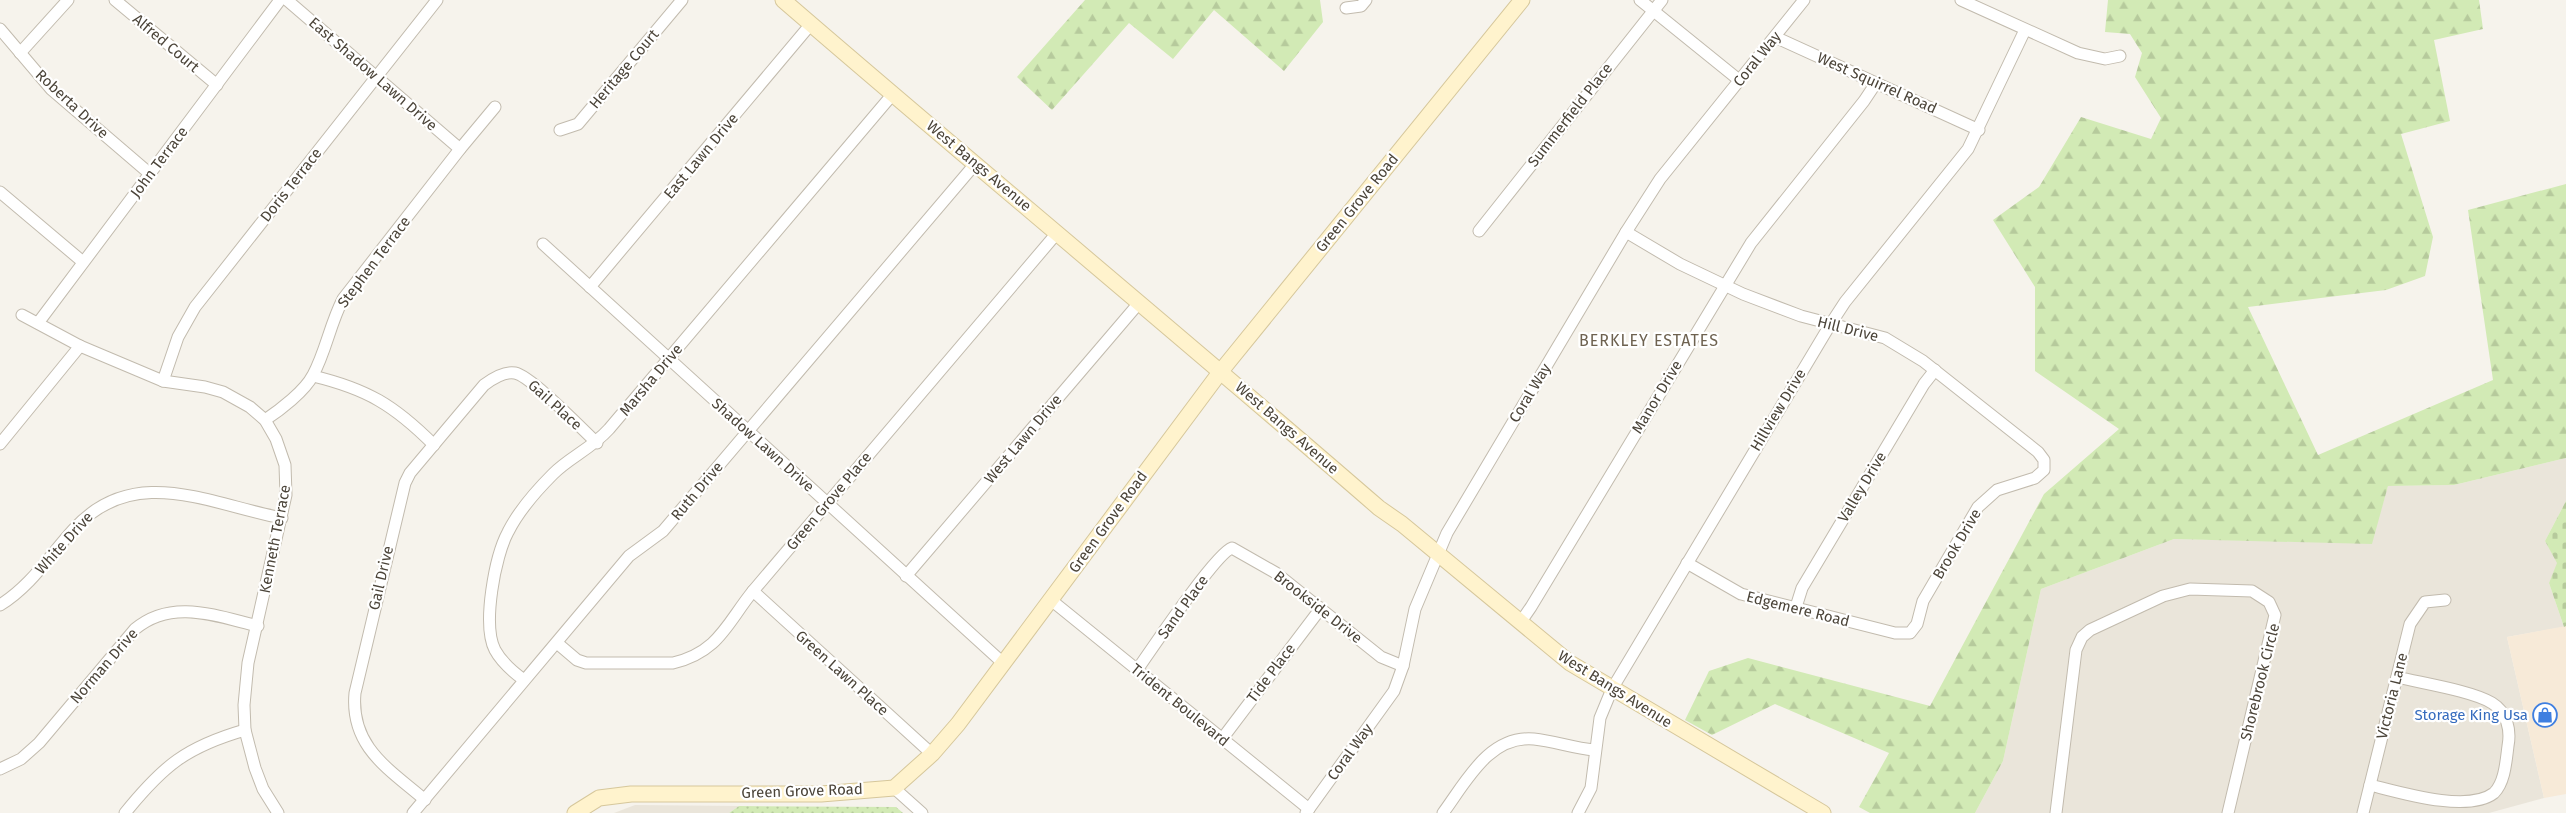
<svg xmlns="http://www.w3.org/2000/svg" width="2566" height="813" viewBox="0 0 2566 813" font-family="'Fira Sans',sans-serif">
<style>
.residential{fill:#eae5da}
.commercial{fill:#f7ead8}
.green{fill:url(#green-dots)}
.forest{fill:url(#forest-firs)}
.cemetery{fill:url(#cemetery-stones)}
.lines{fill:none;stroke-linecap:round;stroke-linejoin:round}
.street-casing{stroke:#c2bbae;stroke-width:13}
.secondary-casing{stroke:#d6c79b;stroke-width:17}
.street{stroke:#fff;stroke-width:11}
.secondary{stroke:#fff3cd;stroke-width:15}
.labels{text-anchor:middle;stroke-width:4.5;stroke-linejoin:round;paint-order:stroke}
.street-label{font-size:15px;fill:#4b4439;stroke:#fff}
.shop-label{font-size:15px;fill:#366cbe;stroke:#fff;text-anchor:end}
.neighbourhood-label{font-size:16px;letter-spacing:1px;fill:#6e6250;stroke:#fff}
</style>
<defs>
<pattern id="green-dots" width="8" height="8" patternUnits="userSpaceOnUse" patternTransform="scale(1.25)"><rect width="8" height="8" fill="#d2eab5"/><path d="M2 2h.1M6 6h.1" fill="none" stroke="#b6ca9c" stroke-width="1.8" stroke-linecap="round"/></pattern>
<pattern id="forest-firs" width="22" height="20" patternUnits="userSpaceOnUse" patternTransform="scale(1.25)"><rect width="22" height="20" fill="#d2eab5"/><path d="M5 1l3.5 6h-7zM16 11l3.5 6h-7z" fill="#b6ca9c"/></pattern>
<pattern id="cemetery-stones" width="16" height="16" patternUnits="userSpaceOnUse" patternTransform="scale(1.25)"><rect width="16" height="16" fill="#d2eab5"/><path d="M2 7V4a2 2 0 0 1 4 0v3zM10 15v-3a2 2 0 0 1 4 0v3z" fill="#b6ca9c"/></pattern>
</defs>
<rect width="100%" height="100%" fill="#f6f3ec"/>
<g class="residential">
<path d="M2566 458V501L2545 541 2558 563 2549 583 2564 627 2507 637 2544 798 2489 813H1975L2003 761 2041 589 2174 539 2371 543 2388 486 2454 485Z"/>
<path d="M635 805 739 806 729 813H614Z"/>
</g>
<path class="commercial" d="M2566 626V794L2544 798 2507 637Z"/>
<path class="green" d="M739 806 896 807 903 813H729Z"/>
<g class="forest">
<path d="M1085 0H1320L1323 22 1284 71 1214 10 1173 59 1129 23 1052 110 1017 77Z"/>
<path d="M2108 0H2479L2483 29 2434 40 2450 121 2401 134 2433 237 2425 276 2386 290 2248 307 2318 455 2493 380 2468 210 2566 184V458L2454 485 2388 486 2372 544 2174 539 2041 589 2003 761 1975 813H1870L1859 807 1889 753 1775 704 1712 735 1685 720 1709 671 1748 658 1930 706 2044 494 2119 429 2035 371V287L1993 220 2039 187 2081 117 2151 139 2161 118 2135 77 2142 53 2130 34 2105 32Z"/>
</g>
<path class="cemetery" d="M2566 501V626L2564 627 2549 583 2557 563 2545 541Z"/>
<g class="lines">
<g class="street-casing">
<g id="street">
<path d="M115 0 217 85"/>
<path d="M287 0 460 149"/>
<path d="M1640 0 1739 80"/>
<path d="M1961 0 2078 53 2105 59 2120 56"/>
<path d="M1346 8 1361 6 1366 0"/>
<path d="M0 29 51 89 149 173"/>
<path d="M1775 37 1979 130"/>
<path d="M20 53 68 0"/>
<path d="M560 130 578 124 682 0"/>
<path d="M0 192 83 262"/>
<path d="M1479 231 1662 0"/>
<path d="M1626 232 1680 264 1743 294 1801 316 1885 338 1923 361 2038 452 2044 460V470L2035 478 1997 490 1978 507 1923 601 1917 624 1910 633H1895L1741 594 1687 563"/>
<path d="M543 244 1003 663"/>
<path d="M590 287 811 24"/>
<path d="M22 315 80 346 163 381 205 387 223 392 250 407 265 420 276 439 285 465 286 495 248 663 244 705 245 730 255 768 263 789 278 813"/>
<path d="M38 323 280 0"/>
<path d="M313 376C367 389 394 405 434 445"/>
<path d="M163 381 178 337 195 307 437 0"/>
<path d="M265 420C280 410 305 391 313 375 326 351 330 324 343 299L460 149 495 107"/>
<path d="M0 444 80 346"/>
<path d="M906 576 1139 303"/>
<path d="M753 591 932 754"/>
<path d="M1051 600 1309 809"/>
<path d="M0 605C31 586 50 555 74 529 134 463 209 504 282 518"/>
<path d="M1796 607 1802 588 1924 384 1935 370"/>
<path d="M1520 623 1531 607 1751 243 1864 101 1876 83"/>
<path d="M557 643 577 660 586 663H673C719 652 727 623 753 591L1057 233"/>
<path d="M1137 670C1151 650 1216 553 1232 548L1276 573 1381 657 1403 666"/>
<path d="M524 680C513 672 502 663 495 650 482 625 495 556 508 532 518 512 537 490 553 474 570 457 591 449 609 429L892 95"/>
<path d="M1222 739 1321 608"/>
<path d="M0 769 21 759 39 743 135 629C172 598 216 616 258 626"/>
<path d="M2370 785C2402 793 2468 813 2494 793 2505 782 2506 761 2508 746 2511 730 2507 712 2492 703 2473 691 2421 683 2397 677"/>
<path d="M894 788 922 813"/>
<path d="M425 800C389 769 350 747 355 693L405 483 410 473 484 385C492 379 504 371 515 373 531 376 582 429 597 443"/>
<path d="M125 813C163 766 186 747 245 730"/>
<path d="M413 813 629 556 663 531 976 163"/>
<path d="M1306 813 1394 691 1403 666 1415 609 1447 533 1626 232 1660 179 1804 0"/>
<path d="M1443 813C1466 782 1489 735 1534 739 1554 741 1573 748 1594 750"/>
<path d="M1578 813 1591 788 1600 718 1612 689 1830 325 1845 302 1968 149 2025 30"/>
<path d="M2056 813 2076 650 2082 637 2090 630 2163 596 2190 589 2252 591 2269 602 2275 615 2228 813"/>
<path d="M2363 813 2410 624 2425 602 2445 600"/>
</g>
</g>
<g class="secondary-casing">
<g id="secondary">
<path d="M783 0C981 171 1182 337 1379 508L1402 524 1570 663 1823 813"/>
<path d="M575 813 599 798 631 794H821L894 788 932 754 958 724 1221 371 1522 0"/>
</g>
</g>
<use href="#street" class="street"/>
<use href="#secondary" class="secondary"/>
</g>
<defs>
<g id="shop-ring" transform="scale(1.25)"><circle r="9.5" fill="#fff" stroke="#3f7fe0" stroke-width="1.5"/><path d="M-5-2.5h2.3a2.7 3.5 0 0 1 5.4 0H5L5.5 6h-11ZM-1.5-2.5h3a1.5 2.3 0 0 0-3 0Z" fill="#3f7fe0"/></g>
</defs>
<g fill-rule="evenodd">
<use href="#shop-ring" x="2545" y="715"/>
</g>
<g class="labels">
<g class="street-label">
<text transform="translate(166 43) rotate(40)" y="5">Alfred Court</text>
<text transform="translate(1757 59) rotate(-51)" y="5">Coral Way</text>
<text transform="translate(624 69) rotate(-50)" y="5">Heritage Court</text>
<text transform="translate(373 74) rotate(41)" y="5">East Shadow Lawn Drive</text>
<text transform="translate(1877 83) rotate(24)" y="5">West Squirrel Road</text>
<text transform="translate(72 104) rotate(43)" y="5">Roberta Drive</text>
<text transform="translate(1570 115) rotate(-52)" y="5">Summerfield Place</text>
<text transform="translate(701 156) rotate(-50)" y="5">East Lawn Drive</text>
<text transform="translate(159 162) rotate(-53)" y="5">John Terrace</text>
<text transform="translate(979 166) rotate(40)" y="5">West Bangs Avenue</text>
<text transform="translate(291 185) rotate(-52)" y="5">Doris Terrace</text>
<text transform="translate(1357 203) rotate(-51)" y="5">Green Grove Road</text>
<text transform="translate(374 262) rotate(-53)" y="5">Stephen Terrace</text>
<text transform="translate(1848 329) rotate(14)" y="5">Hill Drive</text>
<text transform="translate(651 380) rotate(-50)" y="5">Marsha Drive</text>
<text transform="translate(1530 393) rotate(-59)" y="5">Coral Way</text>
<text transform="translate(1657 397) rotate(-59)" y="5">Manor Drive</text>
<text transform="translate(555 405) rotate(42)" y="5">Gail Place</text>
<text transform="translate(1778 410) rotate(-59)" y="5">Hillview Drive</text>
<text transform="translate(1287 428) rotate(41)" y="5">West Bangs Avenue</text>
<text transform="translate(1023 439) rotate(-50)" y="5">West Lawn Drive</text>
<text transform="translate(763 445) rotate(42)" y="5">Shadow Lawn Drive</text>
<text transform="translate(1862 487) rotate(-59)" y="5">Valley Drive</text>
<text transform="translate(697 491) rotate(-50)" y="5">Ruth Drive</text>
<text transform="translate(829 501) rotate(-50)" y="5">Green Grove Place</text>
<text transform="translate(1108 522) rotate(-54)" y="5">Green Grove Road</text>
<text transform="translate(275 539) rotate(-79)" y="5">Kenneth Terrace</text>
<text transform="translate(64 543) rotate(-48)" y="5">White Drive</text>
<text transform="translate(1957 544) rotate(-59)" y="5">Brook Drive</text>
<text transform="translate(381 578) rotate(-77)" y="5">Gail Drive</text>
<text transform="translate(1183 607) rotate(-54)" y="5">Sand Place</text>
<text transform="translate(1318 607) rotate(38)" y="5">Brookside Drive</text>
<text transform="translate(1798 609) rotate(14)" y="5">Edgemere Road</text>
<text transform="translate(104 666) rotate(-49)" y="5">Norman Drive</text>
<text transform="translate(842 673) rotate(42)" y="5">Green Lawn Place</text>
<text transform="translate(1271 673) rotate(-53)" y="5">Tide Place</text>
<text transform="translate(2260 682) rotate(-76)" y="5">Shorebrook Circle</text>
<text transform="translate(1615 689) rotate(32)" y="5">West Bangs Avenue</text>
<text transform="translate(2392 696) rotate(-76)" y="5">Victoria Lane</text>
<text transform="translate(1180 705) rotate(39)" y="5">Trident Boulevard</text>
<text transform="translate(1350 752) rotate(-54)" y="5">Coral Way</text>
<text transform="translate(802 791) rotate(-2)" y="5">Green Grove Road</text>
</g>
<g class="shop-label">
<text x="2528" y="720">Storage King Usa</text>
</g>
<g class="neighbourhood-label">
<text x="1649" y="346">BERKLEY ESTATES</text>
</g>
</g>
</svg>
